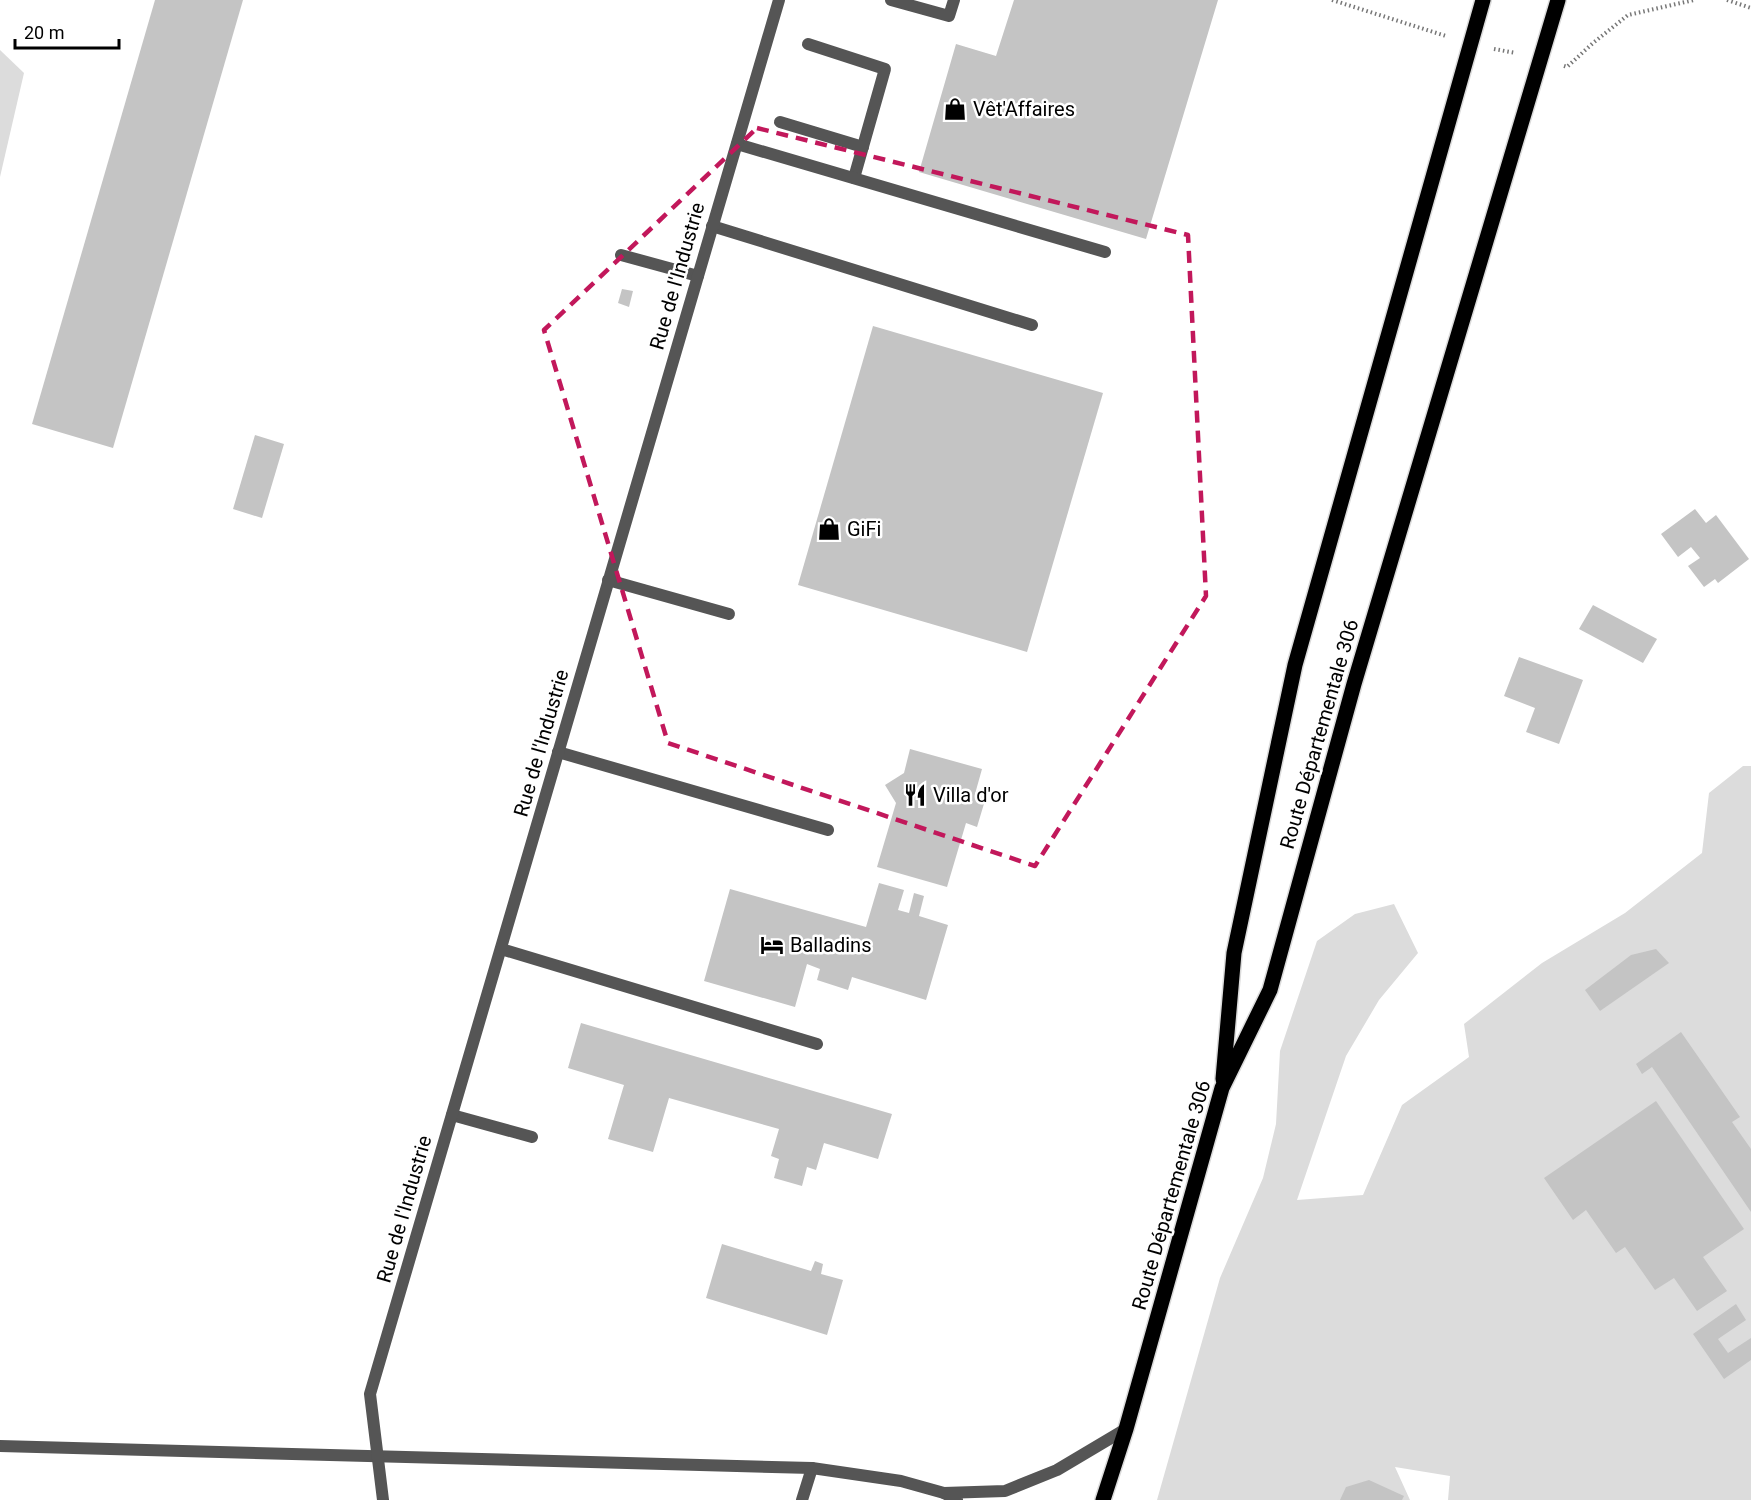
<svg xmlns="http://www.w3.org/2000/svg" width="1751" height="1500" viewBox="0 0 1751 1500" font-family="Roboto,sans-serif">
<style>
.green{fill:#dcdcdc}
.building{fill:#c4c4c4}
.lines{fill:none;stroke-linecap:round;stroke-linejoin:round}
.primary-casing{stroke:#dbdbdb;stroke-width:18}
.path{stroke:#777;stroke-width:4;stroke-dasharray:1.5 3;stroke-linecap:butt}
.lane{stroke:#555;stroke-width:12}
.street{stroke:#555;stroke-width:12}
.primary{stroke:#000;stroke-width:15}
.marked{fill:none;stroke:#c2185b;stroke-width:4.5;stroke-dasharray:12 8;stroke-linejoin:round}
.labels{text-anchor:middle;stroke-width:5;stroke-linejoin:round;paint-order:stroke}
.poi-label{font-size:20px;fill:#000;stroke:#fff;text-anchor:start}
.street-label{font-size:20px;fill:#000;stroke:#fff}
</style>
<rect width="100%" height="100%" fill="#fff"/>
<g class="green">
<path d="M0 50 24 73 0 177Z"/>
<path d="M1743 766H1751V1500H1448L1450 1476 1395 1467 1410 1500H1157L1220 1278 1263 1178 1276 1124 1280 1051 1317 941 1355 914 1394 904 1418 953 1379 1000 1346 1056 1297 1200 1363 1195 1402 1105 1469 1057 1464 1024 1542 963 1625 913 1702 853 1709 793Z"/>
</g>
<g class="building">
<path d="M155 0H243L113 448 32 424Z"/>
<path d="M1014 0H1218L1146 239 919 172 956 44 996 56Z"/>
<path d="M622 289 633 291 629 307 618 303Z"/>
<path d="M873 326 1103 393 1027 652 798 585Z"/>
<path d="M255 435 284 444 262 518 233 509Z"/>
<path d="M1695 509 1706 523 1716 515 1749 559 1718 583 1715 579 1704 587 1688 566 1700 558 1691 547 1678 557 1661 534Z"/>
<path d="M1593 605 1657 639 1643 663 1579 629Z"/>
<path d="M1519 657 1583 680 1559 744 1526 732 1535 708 1504 696Z"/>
<path d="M910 749 982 769 975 794 986 797 977 827 966 823 947 887 877 867 896 803 885 785 904 773Z"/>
<path d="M879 883 904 890 898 910 909 913 914 893 924 896 919 916 948 925 926 1000 852 977 848 990 817 980 820 969 807 964 795 1007 704 981 730 889 866 927Z"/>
<path d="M1656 949 1669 963 1600 1011 1585 990 1631 955Z"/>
<path d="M581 1023 892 1114 878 1159 824 1143 816 1170 807 1167 802 1186 774 1178 779 1159 771 1156 779 1129 669 1098 653 1152 608 1139 624 1085 568 1068Z"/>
<path d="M1681 1032 1740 1117 1732 1122 1751 1149V1212L1652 1067 1642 1074 1636 1064Z"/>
<path d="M1656 1101 1744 1229 1703 1257 1727 1291 1697 1311 1674 1278 1655 1290 1625 1247 1616 1253 1586 1210 1573 1220 1544 1178Z"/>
<path d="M722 1244 811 1271 815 1261 823 1264 821 1274 843 1280 827 1335 706 1298Z"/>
<path d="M1736 1304 1746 1320 1718 1339 1728 1353 1751 1338V1360L1724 1379 1693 1334Z"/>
<path d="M1369 1480 1404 1496 1402 1500H1340L1346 1487Z"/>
</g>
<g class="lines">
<g class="primary-casing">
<g id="primary">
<path d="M1223 1079 1234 953 1295 665 1483 0"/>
<path d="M1103 1500 1126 1429 1222 1088 1270 990 1354 684 1558 0"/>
</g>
</g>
<g class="path">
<path d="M1332 0 1446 36"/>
<path d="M1727 0 1751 8"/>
<path d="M1494 49 1516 53"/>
<path d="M1564 66 1567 67 1593 43 1628 15 1694 0"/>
</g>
<g class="lane">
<path d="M891 0 949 16 954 0"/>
<path d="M808 44 885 69 854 178"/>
<path d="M780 122 863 147"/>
<path d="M737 144 1105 252"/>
<path d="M712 226 1032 325"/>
<path d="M621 255 698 276"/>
<path d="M608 580 729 614"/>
<path d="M558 752 828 830"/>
<path d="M501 949 817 1044"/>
<path d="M452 1115 532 1137"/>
<path d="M802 1500 812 1468"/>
</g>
<g class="street">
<path d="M0 1446 812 1468 901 1481 944 1493"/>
<path d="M383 1500 370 1394 779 0"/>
<path d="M957 1500 944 1493 1005 1491 1057 1470 1126 1429"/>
</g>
<use href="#primary" class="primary"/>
</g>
<path class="marked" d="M757 128 1188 235 1206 596 1035 866 668 743 544 330Z"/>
<defs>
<g id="shop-bare" transform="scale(1.8)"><path d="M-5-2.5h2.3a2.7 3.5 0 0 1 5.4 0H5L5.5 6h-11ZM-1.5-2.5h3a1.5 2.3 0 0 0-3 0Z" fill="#000" stroke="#fff" stroke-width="2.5" paint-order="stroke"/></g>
<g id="restaurant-bare" transform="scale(1.8)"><path d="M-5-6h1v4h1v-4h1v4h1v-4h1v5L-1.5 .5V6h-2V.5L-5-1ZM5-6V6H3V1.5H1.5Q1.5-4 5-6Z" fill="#000" stroke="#fff" stroke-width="2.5" paint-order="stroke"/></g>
<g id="hotel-bare" transform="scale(1.8)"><path d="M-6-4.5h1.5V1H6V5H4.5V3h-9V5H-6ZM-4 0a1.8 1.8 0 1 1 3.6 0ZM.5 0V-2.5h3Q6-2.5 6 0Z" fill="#000" stroke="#fff" stroke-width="2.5" paint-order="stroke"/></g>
</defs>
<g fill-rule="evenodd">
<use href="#shop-bare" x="955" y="109"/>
<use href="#shop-bare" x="829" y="529"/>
<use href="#restaurant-bare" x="915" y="795"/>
<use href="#hotel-bare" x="772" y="945"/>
</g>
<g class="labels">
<g class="poi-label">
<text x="973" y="116">Vêt'Affaires</text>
<text x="847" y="536">GiFi</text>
<text x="933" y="802">Villa d'or</text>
<text x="790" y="952">Balladins</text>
</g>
<g class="street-label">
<text transform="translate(677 276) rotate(-74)" y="7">Rue de l'Industrie</text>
<text transform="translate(1319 734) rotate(-74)" y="7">Route Départementale 306</text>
<text transform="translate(541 743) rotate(-74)" y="7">Rue de l'Industrie</text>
<text transform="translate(1171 1195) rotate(-74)" y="7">Route Départementale 306</text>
<text transform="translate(404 1209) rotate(-74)" y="7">Rue de l'Industrie</text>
</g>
</g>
<path d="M15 39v9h104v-9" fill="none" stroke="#000000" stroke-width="3"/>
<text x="24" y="39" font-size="18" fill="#000000" stroke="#ffffff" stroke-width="4.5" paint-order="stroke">20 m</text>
</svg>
